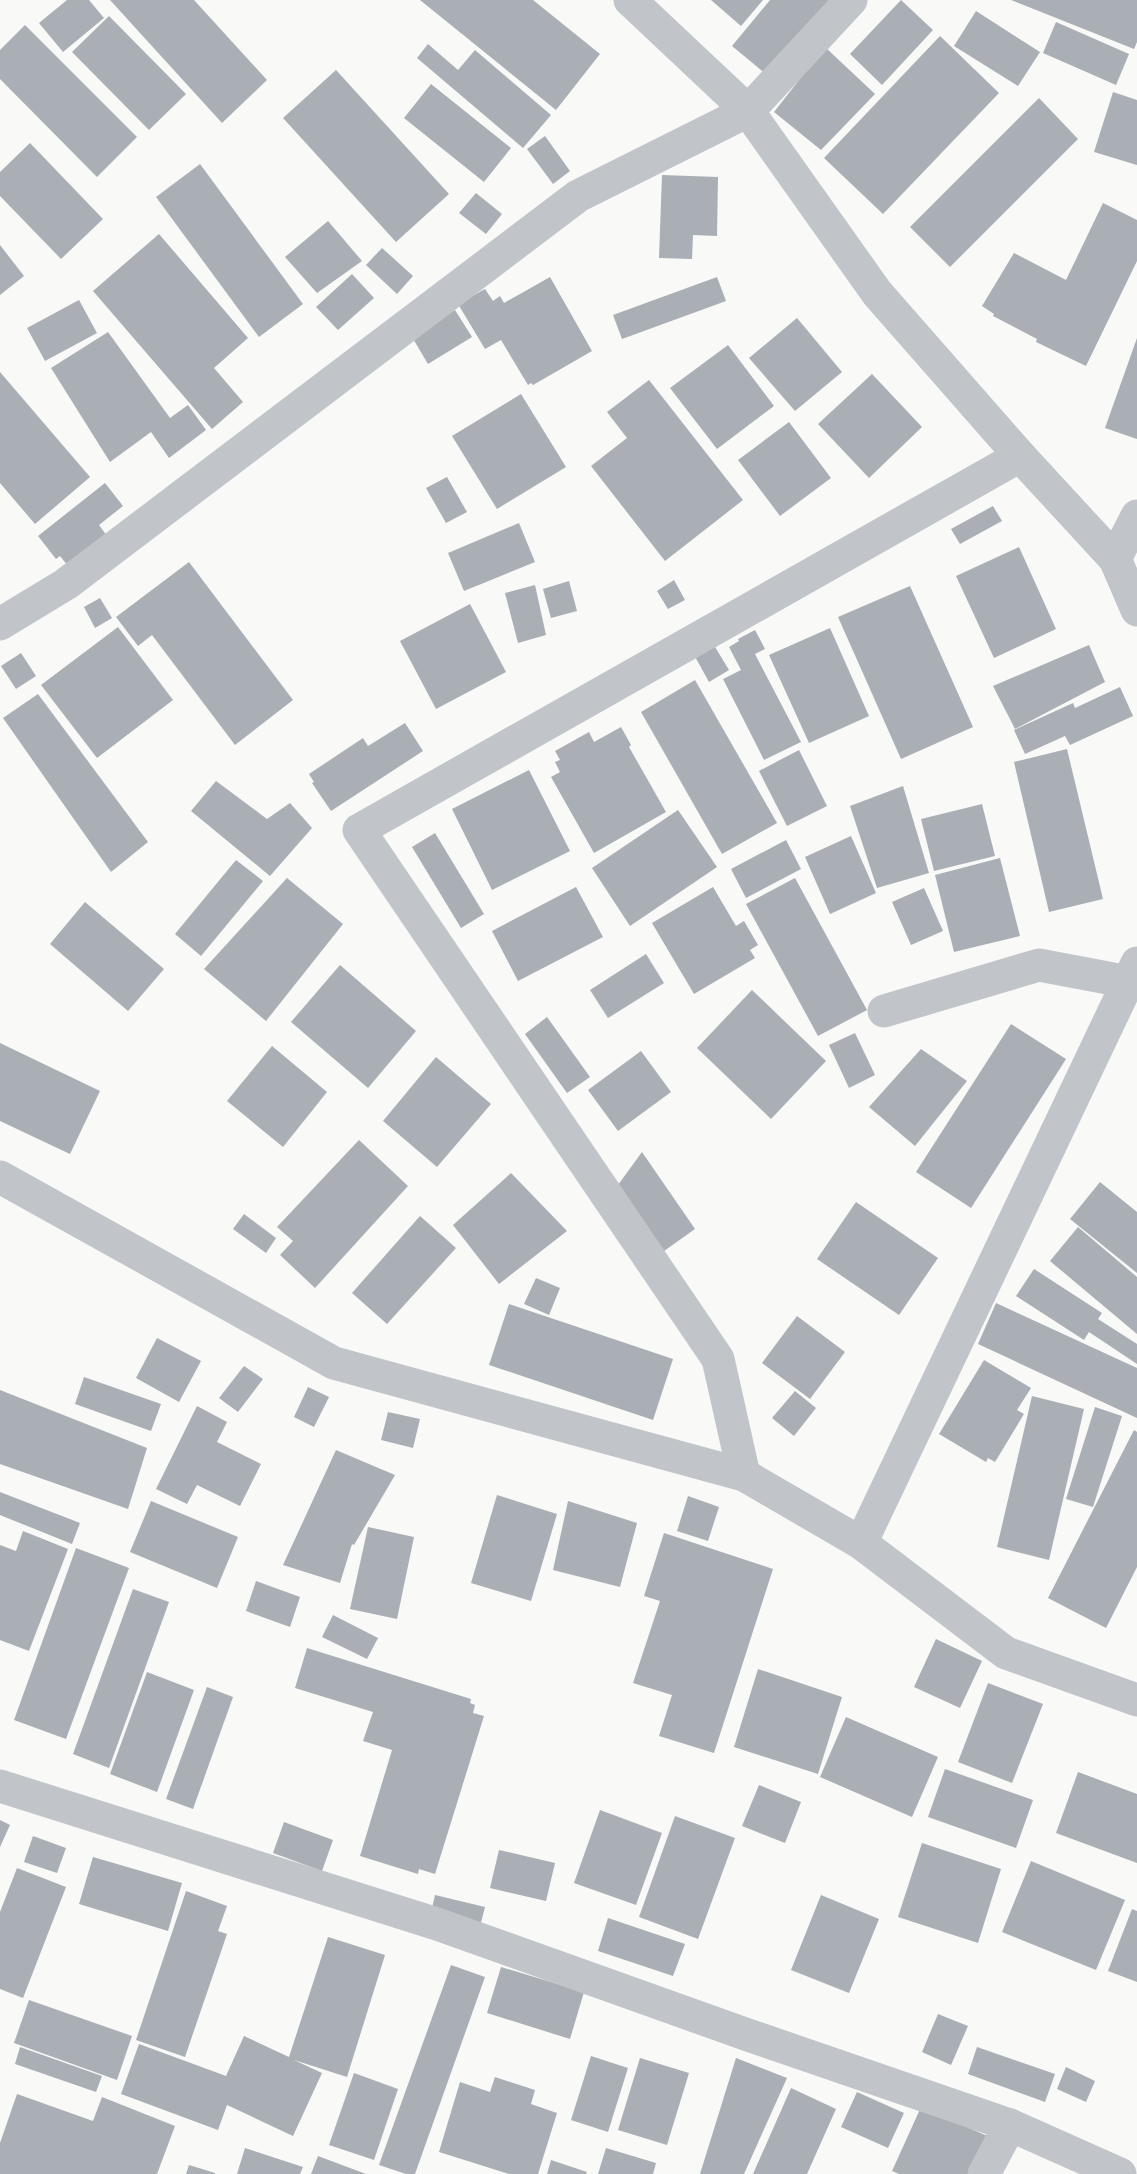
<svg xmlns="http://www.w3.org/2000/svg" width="1137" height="2174" viewBox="0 0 1137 2174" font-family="Lato,sans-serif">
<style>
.building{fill:#a9afb5}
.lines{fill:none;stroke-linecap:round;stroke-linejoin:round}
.minor{stroke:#c1c4c8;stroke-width:33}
</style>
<rect width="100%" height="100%" fill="#f9f9f7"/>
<g class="building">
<path d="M67 0H89L104 18 63 52 39 23Z"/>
<path d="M110 0H194L267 80 222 123Z"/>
<path d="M420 0H533L600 54 556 110Z"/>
<path d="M711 0H763L741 26Z"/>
<path d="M770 0H839L773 80 732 46Z"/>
<path d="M901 0 933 30 882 85 850 54Z"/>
<path d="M1011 0H1137V42L1134 49Z"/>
<path d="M976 11 1040 52 1018 86 954 46Z"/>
<path d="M109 16 186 94 149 130 72 52Z"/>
<path d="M1056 22 1129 54 1116 85 1043 53Z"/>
<path d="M25 25 137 137 97 177 0 79V50Z"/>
<path d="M940 36 999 93 883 214 824 158Z"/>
<path d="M428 44 458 70 475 50 551 115 523 148 417 58Z"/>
<path d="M825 47 875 94 821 150 774 112Z"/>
<path d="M336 70 449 194 396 242 283 118Z"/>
<path d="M431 84 511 148 484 182 404 118Z"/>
<path d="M1113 92 1137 100V165L1094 152Z"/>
<path d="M1039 98 1078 139 950 267 910 227Z"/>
<path d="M545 136 570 171 553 184 527 149Z"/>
<path d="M30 143 103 219 61 259 0 196V172Z"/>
<path d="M200 164 303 304 259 337 156 197Z"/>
<path d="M662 175 718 177 717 236 693 235 692 259 659 258Z"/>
<path d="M476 193 502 214 486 234 459 213Z"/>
<path d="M1103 203 1137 220V261L1086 366 1036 342 1037 339 993 316 994 314 982 306 1014 253 1066 280Z"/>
<path d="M328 221 362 261 317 293 285 257Z"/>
<path d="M159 234 248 338 214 368 243 402 212 429 93 291Z"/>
<path d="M0 245 24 276 0 295Z"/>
<path d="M382 248 413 276 397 294 366 265Z"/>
<path d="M352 274 374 298 338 330 316 307Z"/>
<path d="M550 277 592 351 533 385 531 383 528 385 501 340 485 349 458 304 485 289 493 301 500 296 504 303Z"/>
<path d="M717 277 726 301 622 339 613 315Z"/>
<path d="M79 300 97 333 45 361 27 328Z"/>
<path d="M455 310 472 337 428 364 412 337Z"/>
<path d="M797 318 842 372 795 411 749 358Z"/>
<path d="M108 332 170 418 188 405 206 430 169 458 151 432 110 462 51 368Z"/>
<path d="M1137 338V439L1105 428Z"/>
<path d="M728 345 774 406 717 449 670 388Z"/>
<path d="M0 372 90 477 35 524 0 483Z"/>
<path d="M872 374 922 427 869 478 818 424Z"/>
<path d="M649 380 743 500 665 561 591 466 627 438 607 412Z"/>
<path d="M521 394 566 467 497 509 452 436Z"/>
<path d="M789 422 831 478 780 516 738 460Z"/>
<path d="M447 477 467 512 446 523 426 488Z"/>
<path d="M105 483 123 506 99 525 107 536 68 566 60 556 56 559 38 536Z"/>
<path d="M993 506 1002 521 960 544 951 529Z"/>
<path d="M519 523 535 562 464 591 448 553Z"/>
<path d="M1019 547 1056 629 994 658 956 576Z"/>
<path d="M189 562 293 700 235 745 152 635 138 646 116 617Z"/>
<path d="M674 580 685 600 668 609 657 591Z"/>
<path d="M569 581 577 611 551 618 543 589Z"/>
<path d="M535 585 546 635 518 643 505 593Z"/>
<path d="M910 586 973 727 901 759 838 617Z"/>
<path d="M100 598 112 618 95 628 84 607Z"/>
<path d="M470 604 506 672 436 709 400 641Z"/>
<path d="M118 627 173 700 97 758 41 685Z"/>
<path d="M830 628 869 716 809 743 769 655Z"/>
<path d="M755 630 765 649 755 654 801 742 764 760 723 679 741 670 729 647 739 641 738 639Z"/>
<path d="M712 642 729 670 709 682 693 653Z"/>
<path d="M1089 645 1105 682 1015 729 993 686Z"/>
<path d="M21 653 36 676 16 689 1 666Z"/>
<path d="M695 680 777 823 722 854 641 712Z"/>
<path d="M1120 687 1133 716 1070 745 1065 736 1025 754 1014 730 1073 703 1075 708Z"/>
<path d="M38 694 148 842 111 872 3 718Z"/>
<path d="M405 723 423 751 331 811 312 783 314 782 309 774 363 738 368 746Z"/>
<path d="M621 727 631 745 629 747 666 812 594 853 551 777 560 772 555 762 560 760 555 751 589 732 594 742Z"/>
<path d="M1067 749 1103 899 1049 912 1014 762Z"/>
<path d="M799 750 827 806 787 826 759 771Z"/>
<path d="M529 770 570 851 492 890 452 809Z"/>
<path d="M216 781 267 819 290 803 312 828 270 876 191 811Z"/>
<path d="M903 786 929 873 877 888 850 806Z"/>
<path d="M982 804 995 856 934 871 921 819Z"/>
<path d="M678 810 717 867 630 926 592 868Z"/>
<path d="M435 833 484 914 461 928 412 847Z"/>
<path d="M851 836 876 893 830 914 805 857Z"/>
<path d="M786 840 801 869 746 898 731 869Z"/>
<path d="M1000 858 1020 936 954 952 935 875Z"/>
<path d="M236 860 263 881 201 956 175 934Z"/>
<path d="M287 878 343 924 266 1021 204 969Z"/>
<path d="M795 878 867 1010 818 1036 746 904Z"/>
<path d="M576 887 603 937 518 981 492 931Z"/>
<path d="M713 887 736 926 744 921 758 945 750 950 755 958 694 994 652 923Z"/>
<path d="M924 888 943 931 911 945 892 902Z"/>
<path d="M85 902 164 969 128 1011 50 944Z"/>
<path d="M646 954 664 983 608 1018 590 990Z"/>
<path d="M340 965 416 1031 368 1088 291 1022Z"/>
<path d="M752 990 826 1061 771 1119 697 1048Z"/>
<path d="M547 1017 590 1077 567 1093 525 1034Z"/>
<path d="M1011 1024 1066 1059 971 1208 916 1172Z"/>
<path d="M855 1033 875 1075 849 1088 829 1045Z"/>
<path d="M0 1043 100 1091 70 1154 0 1121Z"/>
<path d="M272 1046 327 1092 283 1147 227 1101Z"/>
<path d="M921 1049 967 1081 915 1146 869 1107Z"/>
<path d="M641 1051 671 1092 618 1131 588 1090Z"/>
<path d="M436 1057 491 1104 437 1167 383 1121Z"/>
<path d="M359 1140 408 1186 315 1288 280 1255 293 1241 277 1227Z"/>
<path d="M642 1152 695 1229 664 1251 618 1185Z"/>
<path d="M511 1173 567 1231 499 1284 453 1225Z"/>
<path d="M1100 1182 1137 1212V1273L1070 1219Z"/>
<path d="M856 1202 938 1258 899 1315 817 1259Z"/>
<path d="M244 1214 276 1238 266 1253 233 1229Z"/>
<path d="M420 1216 456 1248 387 1324 352 1293Z"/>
<path d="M1078 1227 1137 1277V1334L1050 1261Z"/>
<path d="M1034 1269 1102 1313 1098 1319 1137 1344V1364L1089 1332 1084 1340 1016 1296Z"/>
<path d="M536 1278 560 1288 549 1315 524 1304Z"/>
<path d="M996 1303 1137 1368V1418L978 1344Z"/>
<path d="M509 1304 673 1359 653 1420 489 1365Z"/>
<path d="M797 1316 845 1352 810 1399 762 1363Z"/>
<path d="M157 1338 201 1361 179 1402 136 1378Z"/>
<path d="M984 1360 1031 1388 1017 1410 1024 1414 995 1462 988 1458 986 1462 939 1434Z"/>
<path d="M244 1366 263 1379 238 1412 219 1398Z"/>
<path d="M84 1377 161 1404 151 1431 75 1404Z"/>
<path d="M308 1387 329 1397 314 1427 294 1417Z"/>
<path d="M0 1390 147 1448 128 1509 0 1464Z"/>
<path d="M795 1391 816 1408 794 1436 772 1418Z"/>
<path d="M1032 1396 1084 1409 1049 1560 997 1547Z"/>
<path d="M197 1406 227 1422 217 1442 261 1464 240 1506 197 1485 187 1504 156 1489Z"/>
<path d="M1095 1407 1122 1416 1093 1507 1066 1499Z"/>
<path d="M388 1412 420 1419 413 1448 381 1440Z"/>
<path d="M1134 1430 1137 1432V1567L1106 1628 1048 1598Z"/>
<path d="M336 1450 395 1475 354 1545 352 1544 340 1583 283 1565Z"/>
<path d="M0 1492 80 1523 72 1544 0 1515Z"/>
<path d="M497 1495 557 1514 531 1601 471 1583Z"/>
<path d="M688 1496 719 1507 708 1541 677 1531Z"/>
<path d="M151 1501 238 1537 217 1588 130 1552Z"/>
<path d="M568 1501 637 1523 620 1587 553 1570Z"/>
<path d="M368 1527 414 1537 397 1619 350 1609Z"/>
<path d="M23 1531 68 1549 29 1651 0 1640V1545L16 1551Z"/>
<path d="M664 1533 773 1569 714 1753 659 1736 672 1695 633 1683 660 1601 644 1596Z"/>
<path d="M76 1548 129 1568 66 1739 14 1720Z"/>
<path d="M256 1581 300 1597 290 1627 246 1611Z"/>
<path d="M133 1589 169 1602 109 1768 73 1754Z"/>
<path d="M333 1615 378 1638 367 1659 322 1637Z"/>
<path d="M936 1639 982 1661 960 1708 914 1687Z"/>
<path d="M307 1648 471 1699 470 1703 475 1705 473 1713 484 1716 435 1874 419 1869 418 1874 360 1856 392 1750 363 1741 373 1712 295 1688Z"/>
<path d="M758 1669 842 1697 818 1774 734 1747Z"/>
<path d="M147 1672 194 1690 157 1792 110 1774Z"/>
<path d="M988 1683 1043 1704 1012 1783 958 1762Z"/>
<path d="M207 1687 233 1697 193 1809 166 1799Z"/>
<path d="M846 1717 938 1757 912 1817 820 1777Z"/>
<path d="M945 1769 1033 1800 1016 1848 928 1817Z"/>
<path d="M1078 1772 1137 1794V1863L1056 1833Z"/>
<path d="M759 1785 801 1802 785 1843 742 1826Z"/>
<path d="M600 1810 662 1833 636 1905 574 1883Z"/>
<path d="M675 1816 735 1838 698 1939 639 1917Z"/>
<path d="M0 1820 10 1825 0 1847Z"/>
<path d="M284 1822 333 1840 322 1871 273 1853Z"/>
<path d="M33 1836 66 1848 57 1873 24 1862Z"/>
<path d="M922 1843 1001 1869 978 1943 898 1917Z"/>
<path d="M499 1850 555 1863 546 1901 490 1888Z"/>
<path d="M93 1857 182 1883 168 1931 79 1904Z"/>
<path d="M1031 1861 1125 1900 1096 1970 1002 1932Z"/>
<path d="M17 1868 66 1887 23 1998 0 1989V1912Z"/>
<path d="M186 1891 227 1906 218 1931 227 1934 185 2057 136 2040Z"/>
<path d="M435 1895 485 1907 478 1934 429 1921Z"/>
<path d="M821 1895 879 1919 849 1993 791 1970Z"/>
<path d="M1132 1909 1137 1911V1982L1108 1971Z"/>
<path d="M608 1918 685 1944 673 1976 598 1951Z"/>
<path d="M328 1937 385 1955 347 2077 294 2060 322 2073 293 2136 227 2105 218 2130 121 2094 139 2044 226 2076 244 2036 289 2057Z"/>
<path d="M451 1965 485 1977 415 2174H406L379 2165Z"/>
<path d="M501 1967 584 1992 570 2039 487 2013Z"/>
<path d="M29 2000 132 2036 117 2080 14 2043Z"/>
<path d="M938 2014 968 2026 951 2065 922 2052Z"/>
<path d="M20 2047 102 2076 96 2092 15 2064Z"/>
<path d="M977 2047 1055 2074 1045 2102 968 2074Z"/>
<path d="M591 2056 628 2068 608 2132 571 2120Z"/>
<path d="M640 2058 689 2073 667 2145 618 2130Z"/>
<path d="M736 2058 787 2078 744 2174H700Z"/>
<path d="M1066 2067 1095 2081 1086 2102 1057 2089Z"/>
<path d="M354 2073 398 2089 374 2160 329 2145Z"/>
<path d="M495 2077 535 2090 531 2104 557 2113 538 2174H509L439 2152 460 2082 490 2092Z"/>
<path d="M791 2088 836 2109 807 2174H753Z"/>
<path d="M857 2092 904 2113 888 2148 841 2127Z"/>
<path d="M17 2094 93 2121 102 2097 175 2126 157 2174H0V2143Z"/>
<path d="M921 2107 992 2138 975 2174H899L892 2171Z"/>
<path d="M245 2148 303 2167 300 2174H237Z"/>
<path d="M606 2148 656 2163 653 2174H598Z"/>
<path d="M318 2156 366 2174H311Z"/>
<path d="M551 2160 587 2172 586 2174H547Z"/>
<path d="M189 2165 215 2173V2174H186Z"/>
</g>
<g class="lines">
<g class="minor">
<path d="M630 0 748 111 877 293 1020 456 1115 559 1137 610"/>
<path d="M1115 559 1137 516"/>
<path d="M0 624 66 584 578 196 748 111 851 0"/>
<path d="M884 1011 1039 965 1129 982"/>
<path d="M0 1177 334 1363 744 1475 861 1543 1006 1653 1137 1700"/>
<path d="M744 1475 718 1359 359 830 1020 456"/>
<path d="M861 1543 1137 963"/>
<path d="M0 1786 437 1924 748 2035 1010 2125 1120 2174"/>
<path d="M984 2174 1010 2125"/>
</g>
</g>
</svg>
